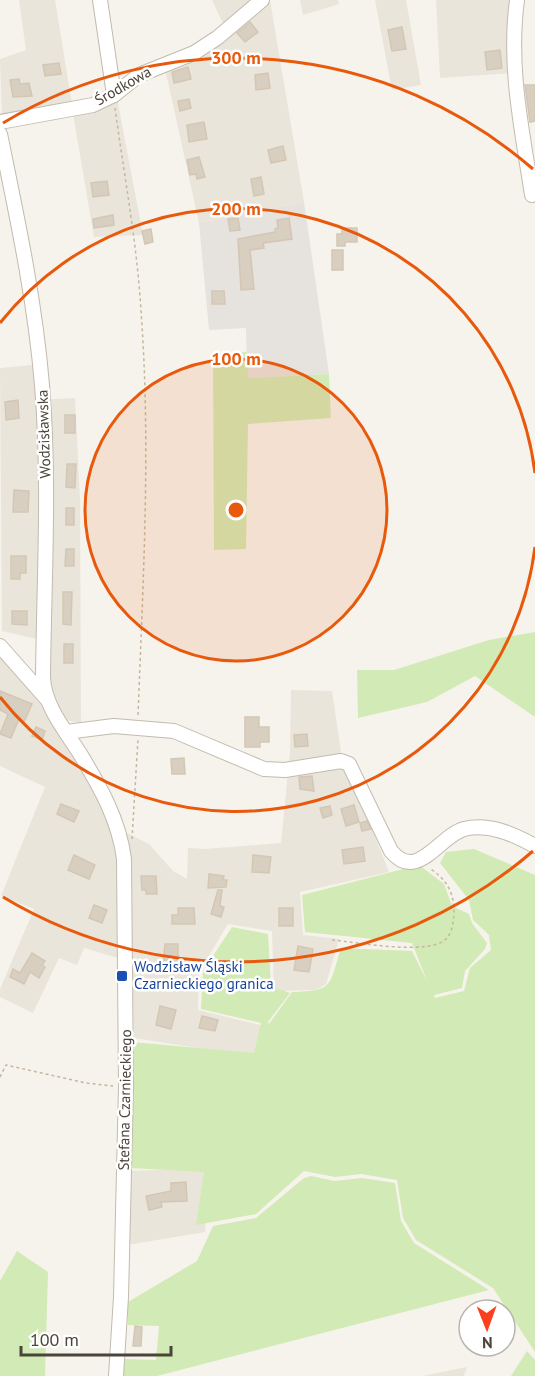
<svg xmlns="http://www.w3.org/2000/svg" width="535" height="1376" viewBox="0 0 535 1376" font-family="'PT Sans',sans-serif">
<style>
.residential{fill:#eae5da}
.industrial{fill:#e6e2dd}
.green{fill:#d2eab5}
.building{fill:#d8cfc1;stroke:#d3c7b4;stroke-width:1.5}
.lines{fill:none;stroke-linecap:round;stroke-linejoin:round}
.minor-casing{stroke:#c2bbae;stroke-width:16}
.path{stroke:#c4b79f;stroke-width:1.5;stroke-dasharray:3 3;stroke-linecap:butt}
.minor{stroke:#fff;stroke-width:14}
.ring{fill:none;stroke:#e8590c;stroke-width:3}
.transit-dot{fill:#1a4fb4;stroke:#fff;stroke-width:2}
.labels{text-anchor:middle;stroke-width:5;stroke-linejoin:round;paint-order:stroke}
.street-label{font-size:15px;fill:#4b4439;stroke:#fff}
.transit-label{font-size:15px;fill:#164399;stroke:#fff;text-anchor:start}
.centre{fill:#e8590c;stroke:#fff;stroke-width:3}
.ring-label{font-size:18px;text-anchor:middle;font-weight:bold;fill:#e8590c;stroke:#fff;stroke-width:5;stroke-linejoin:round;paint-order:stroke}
</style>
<rect width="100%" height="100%" fill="#f6f3ec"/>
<g class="residential">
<path d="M19 0H55L72 104 2 117 0 59 26 50Z"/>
<path d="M212 0H270L304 202 199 223 164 64 226 30Z"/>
<path d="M300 0H338L339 4 303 15Z"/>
<path d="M375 0H406L421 85 392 90Z"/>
<path d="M436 0H512L515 73 440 78Z"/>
<path d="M116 93 143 235 94 237 73 114Z"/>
<path d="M33 365 36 400 75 398 80 499 81 723 65 720 54 700 37 639 2 631 0 368Z"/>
<path d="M0 651 50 716 94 790 109 824 149 844 173 871 187 879 188 848 205 849 281 843 290 752 291 690 332 691 344 772 360 799 389 872 300 892 303 935 339 939 326 984 315 990 274 991 272 931 228 924 199 972 198 1010 264 1026 256 1057 134 1038 132 962 84 948 77 965 59 958 33 1013 0 997V989L34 909 1 896 45 787 0 766Z"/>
<path d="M209 1168 205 1232 127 1245 128 1171Z"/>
<path d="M467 1367 464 1376H422Z"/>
</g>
<path class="industrial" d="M304 202 329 374 247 378 246 328 209 330 199 223Z"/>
<g class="green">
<path d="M247 352 248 378 329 374 331 418 248 424 246 549 214 550 213 354Z"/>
<path d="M535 632V717L475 676 427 702 358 718 357 670H394L489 640Z"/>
<path d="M474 849 535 875V1352L493 1288 416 1240 403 1218 397 1180 361 1174 335 1177 304 1171 256 1214 196 1225 204 1172 130 1168 132 1042 254 1053 261 1023 201 1009 203 971 232 927 268 934 271 986 290 993 268 1022 269 1024 292 992C335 991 329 985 341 948L412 951 428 983 412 943 305 932 302 895 419 865 444 884 452 906 469 914 472 923 487 943 485 949 465 971 462 988 434 995 435 998 464 991 470 968 491 950 489 935 473 920 469 900 440 863 446 852Z"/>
<path d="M311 1176 334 1181 362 1178 395 1183 401 1221 414 1243 489 1290 157 1376H124V1359L156 1360 159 1326 128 1325V1302L197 1261 213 1226 256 1218 304 1178Z"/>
<path d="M17 1251 48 1272 45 1376H0V1281Z"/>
<path d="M527 1351 535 1360V1376H511Z"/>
</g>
<g class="building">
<path d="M250 22 258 32 245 42 237 33Z"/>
<path d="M402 27 406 49 392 51 388 30Z"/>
<path d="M500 50 502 68 487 70 485 52Z"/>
<path d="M59 63 61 74 45 76 43 65Z"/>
<path d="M188 67 191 79 174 83 172 72Z"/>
<path d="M268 73 270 88 256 90 255 75Z"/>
<path d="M19 79 20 84 29 83 32 96 13 97 10 80Z"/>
<path d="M525 85H535V121L530 122Z"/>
<path d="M189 99 191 108 180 111 178 101Z"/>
<path d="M204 122 207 139 189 142 187 125Z"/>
<path d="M283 146 286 160 271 163 268 150Z"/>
<path d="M199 157 205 177 197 179 196 174 190 175 187 160Z"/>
<path d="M261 177 264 194 254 196 251 179Z"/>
<path d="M107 181 109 195 93 197 91 183Z"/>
<path d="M113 215 114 225 94 228 93 219Z"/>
<path d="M238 218 240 230 230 231 228 219Z"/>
<path d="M289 218 292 239 263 243 264 248 250 250 254 289 241 290 238 239 275 232V229L278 228 277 220Z"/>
<path d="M342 228H357V242H345V246H337V234H342Z"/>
<path d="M151 229 153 242 145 244 142 231Z"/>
<rect x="332" y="250" width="11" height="20"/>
<path d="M212 291H224L225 304H212Z"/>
<path d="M18 400 19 418 6 420 5 402Z"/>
<rect x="65" y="415" width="10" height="18"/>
<path d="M67 464H76L75 488 66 487Z"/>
<path d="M14 490 29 491 28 512H13Z"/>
<rect x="66" y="508" width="8" height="17"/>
<path d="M66 549H74V566H65Z"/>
<path d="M11 556H26V573H20V579H11Z"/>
<path d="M63 592H72L71 625 63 624Z"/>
<path d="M12 611H27V625L12 624Z"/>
<rect x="64" y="644" width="9" height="19"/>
<path d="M0 691 32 704 24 722 19 719 11 738 0 734 8 714 0 710Z"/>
<path d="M245 717H259V727H269V742H260V747H245Z"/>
<path d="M36 727 45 731 42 740 32 736Z"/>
<path d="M307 734 308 746 295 747 294 735Z"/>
<path d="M184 758 185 774H172L171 759Z"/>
<path d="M312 776 314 791 300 789 299 777Z"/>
<path d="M61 804 79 811 74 822 57 814Z"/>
<path d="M354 805 359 822 346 826 341 809Z"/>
<path d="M330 806 332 815 323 818 320 808Z"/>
<path d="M367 821 371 829 362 831 360 823Z"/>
<path d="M363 847 365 861 344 864 342 850Z"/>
<path d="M74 855 95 865 89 879 68 870Z"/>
<path d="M253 855 271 857 269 873 252 872Z"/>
<path d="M209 874 224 876 223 880H227L226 887 208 888Z"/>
<path d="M141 876H156L157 894H146V890H142Z"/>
<path d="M218 890H222L220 906 224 907 221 917 211 914Z"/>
<path d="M94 905 107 910 102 923 89 918Z"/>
<path d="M178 908H194L195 924H172V915H178Z"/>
<rect x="279" y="908" width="14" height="18"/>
<path d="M165 944H178V964H163Z"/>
<path d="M298 946 313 949 309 972 294 970Z"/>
<path d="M32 953 45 961 42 965 45 967 39 978 30 972 24 984 10 977 13 969 20 973Z"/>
<path d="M160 1006 176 1010 171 1029 156 1025Z"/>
<path d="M202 1016 218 1020 215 1031 199 1028Z"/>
<path d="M186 1182 187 1201 161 1202 162 1207 149 1210 146 1196 171 1191V1183Z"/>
<path d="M135 1326 142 1327 141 1346H133Z"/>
</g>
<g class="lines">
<g class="minor-casing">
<g id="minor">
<path d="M100 0 114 95"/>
<path d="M517 0C508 67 522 129 532 195"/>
<path d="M0 122 93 105 114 95 139 75 194 53 217 38 262 0"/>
<path d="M0 134C17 217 35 300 42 385 50 482 44 580 43 677 44 705 64 729 79 752 99 785 119 819 124 859L126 1087 121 1297 116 1376"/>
<path d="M0 646 46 698"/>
<path d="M66 732 114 726 174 731 264 769 285 770 341 761 349 764 391 851C417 883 439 836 464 829 489 823 513 834 535 846"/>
</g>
</g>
<g class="path">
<path d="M115 108C124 175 137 243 141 311 151 446 143 581 138 716"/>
<path d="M132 839 138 739"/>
<path d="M332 940C357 942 428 956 446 939 453 932 454 918 454 909 453 890 445 878 429 868"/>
<path d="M0 1077 6 1065 86 1083 113 1086"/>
</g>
<use href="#minor" class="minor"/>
</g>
<circle cx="236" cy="510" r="151" fill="#e8590c" fill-opacity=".12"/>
<g class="ring">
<circle cx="236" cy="510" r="151"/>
<path d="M535 547A301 301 0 0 1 0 697M0 323A301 301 0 0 1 535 473"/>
<path d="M533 851A452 452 0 0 1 3 897M3 123A452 452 0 0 1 533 169"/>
</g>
<rect class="transit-dot" x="116" y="970" width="12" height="12" rx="3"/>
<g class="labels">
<g class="street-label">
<text transform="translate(123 86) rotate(-30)" y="5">Środkowa</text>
<text transform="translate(44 434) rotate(-92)" y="5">Wodzisławska</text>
<text transform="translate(125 1100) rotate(-89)" y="5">Stefana Czarnieckiego</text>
</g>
<g class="transit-label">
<text x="134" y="972">Wodzisław Śląski<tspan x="134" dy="17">Czarnieckiego granica</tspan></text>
</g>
</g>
<circle cx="236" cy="510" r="9" class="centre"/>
<g class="ring-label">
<text x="236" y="64">300 m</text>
<text x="236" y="215">200 m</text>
<text x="236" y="365">100 m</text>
</g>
<g transform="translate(487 1328) rotate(179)"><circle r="28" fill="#ffffff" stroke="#b7b4b0" stroke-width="1.5"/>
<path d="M0-4.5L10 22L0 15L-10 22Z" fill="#fc3f1d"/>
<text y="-9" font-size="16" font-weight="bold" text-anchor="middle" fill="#4b4439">N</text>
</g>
<path d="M21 1346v9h150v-9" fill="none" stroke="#4b4439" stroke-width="3"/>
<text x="30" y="1346" font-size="18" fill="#4b4439" stroke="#ffffff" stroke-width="4.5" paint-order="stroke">100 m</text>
</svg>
